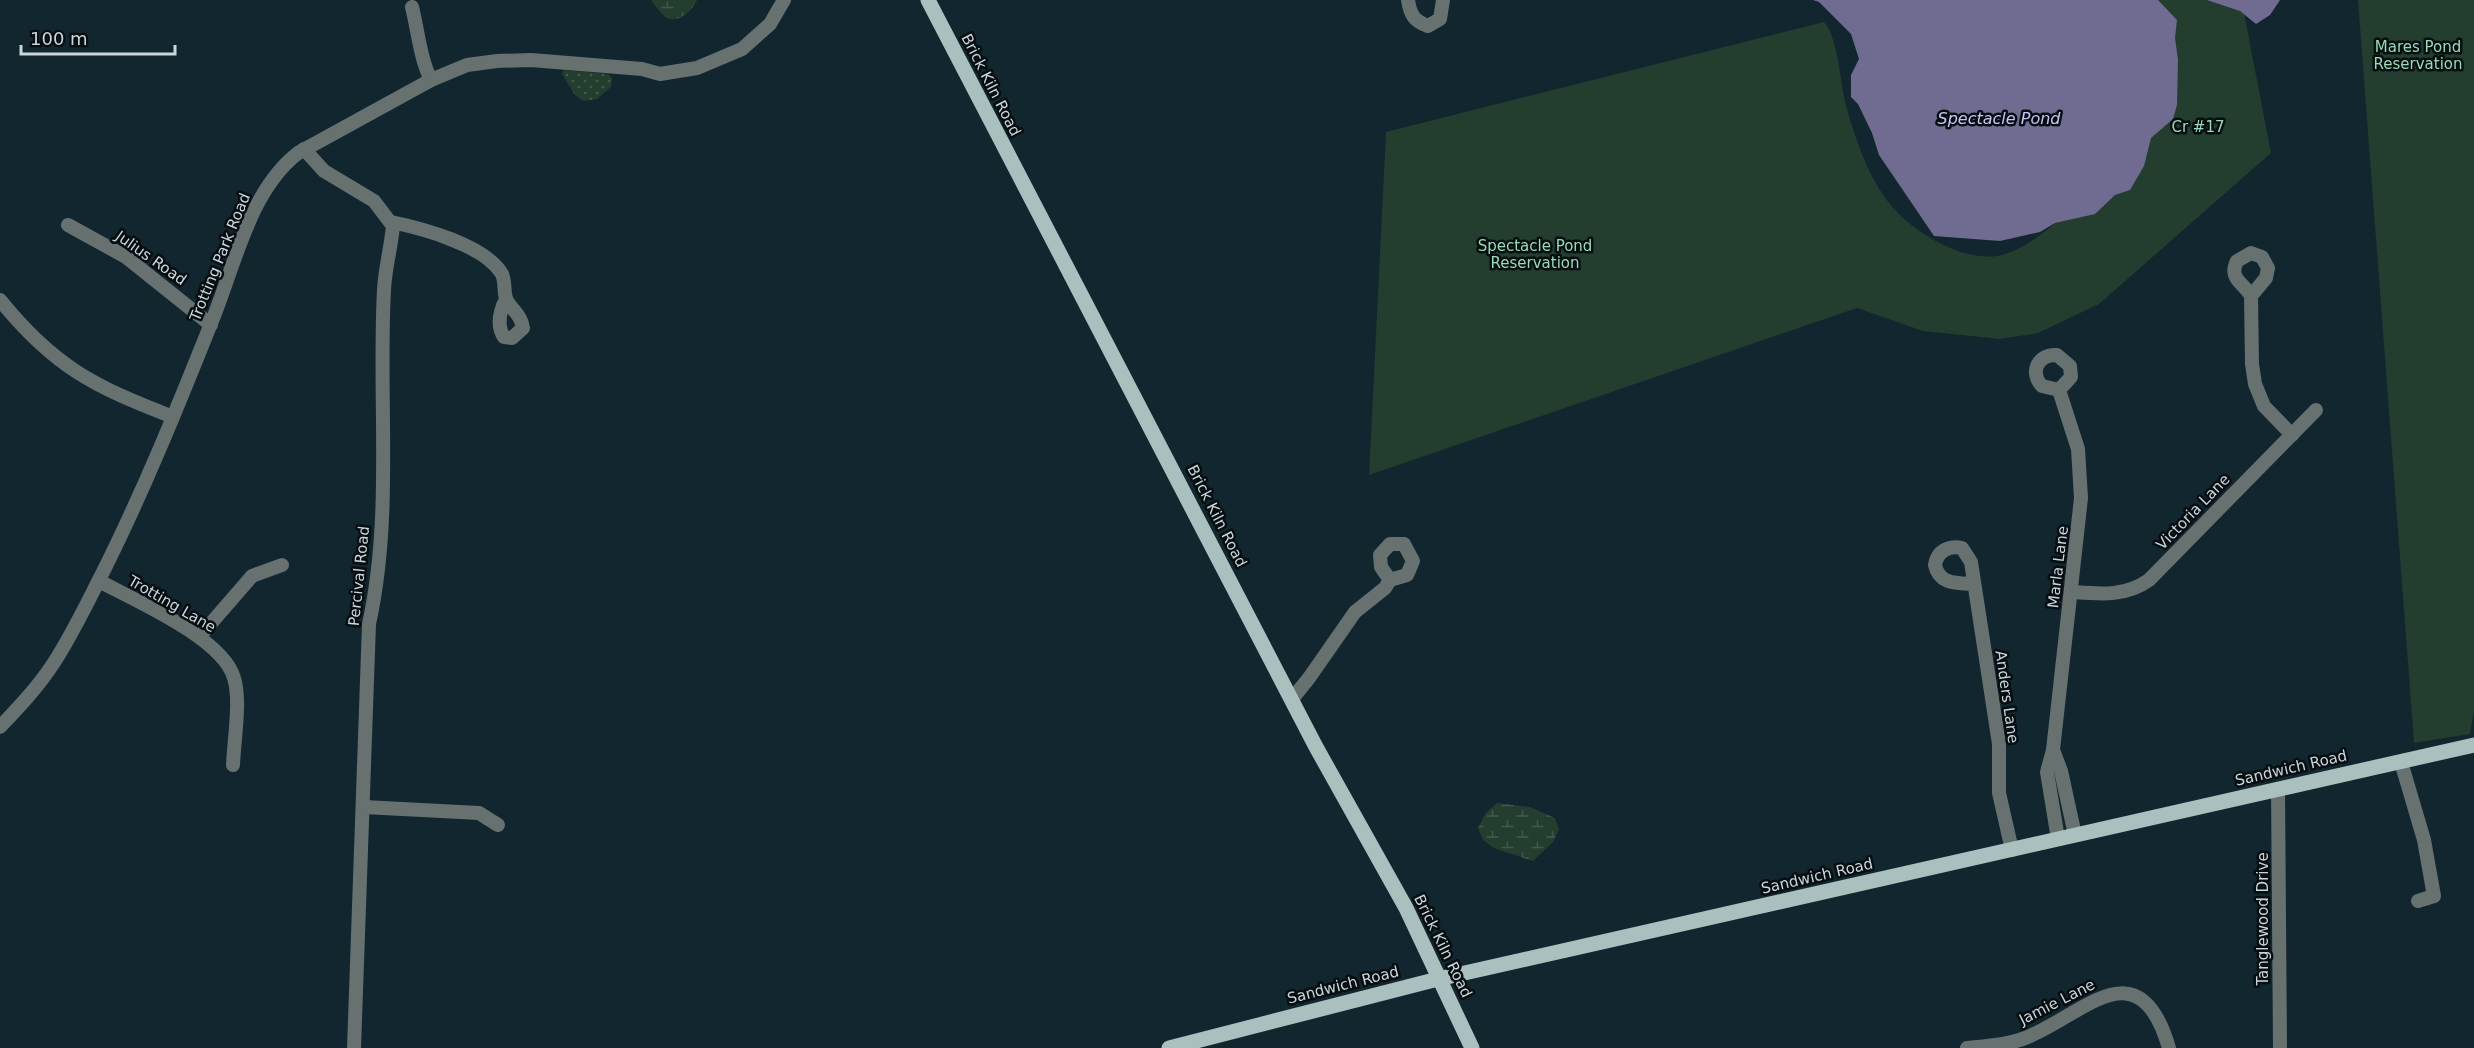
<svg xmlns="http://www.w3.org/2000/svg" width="2474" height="1048" viewBox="0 0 2474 1048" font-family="'DejaVu Sans',sans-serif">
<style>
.grass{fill:url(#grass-dots)}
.wetland{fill:url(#wetland-marsh)}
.park{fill:#233d2f}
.water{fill:#706b90}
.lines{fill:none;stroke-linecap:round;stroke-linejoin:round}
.minor{stroke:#667170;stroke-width:14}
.major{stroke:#a9c0bf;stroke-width:15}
.labels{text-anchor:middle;stroke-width:5;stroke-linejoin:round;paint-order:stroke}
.park-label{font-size:15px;fill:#98dcb5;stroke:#060e11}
.street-label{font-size:15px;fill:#cad6db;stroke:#060e11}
.water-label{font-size:16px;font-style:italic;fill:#c9c4f6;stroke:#060e11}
</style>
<defs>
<pattern id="grass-dots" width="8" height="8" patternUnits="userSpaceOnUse" patternTransform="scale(1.5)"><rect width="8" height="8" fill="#233d2f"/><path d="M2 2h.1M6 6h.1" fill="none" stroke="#42584d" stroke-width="1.8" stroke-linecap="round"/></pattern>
<pattern id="wetland-marsh" width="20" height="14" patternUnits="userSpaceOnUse" patternTransform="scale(1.5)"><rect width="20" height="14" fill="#233d2f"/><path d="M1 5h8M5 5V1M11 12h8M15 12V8" fill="none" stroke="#42584d"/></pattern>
</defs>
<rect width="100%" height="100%" fill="#11262e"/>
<path class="grass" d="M564 70 608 74 612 78 611 87 597 99 583 101 574 94 562 74Z"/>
<g class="wetland">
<path d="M651 0H697C693 11 676 26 664 16 660 12 655 5 651 0Z"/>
<path d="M1497 803 1530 807 1555 818 1559 829 1553 842 1533 861 1494 848 1483 840 1478 828 1485 814Z"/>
</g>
<g class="park">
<path d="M2100 0H2217L2243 8 2271 153 2099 304 2038 333 2000 339 1923 331 1857 308 1369 475 1386 132 1824 22C1839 38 1840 87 1847 109 1856 141 1869 178 1890 204 1913 233 1968 266 2005 254 2038 243 2061 217 2085 195Z"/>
<path d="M2358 0H2474V711L2470 734 2414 743Z"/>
</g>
<g class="water">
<path d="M1813 0H2158L2177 20 2175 38 2178 60 2177 105 2173 119 2151 138 2144 166 2130 190 2115 195 2095 214 2055 223 2040 232 2000 241 1934 236 1879 155 1872 133 1858 104 1851 97V75L1859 59 1851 34 1819 2Z"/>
<path d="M2207 0H2280L2270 15 2256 24 2240 11Z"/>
</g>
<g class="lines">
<g class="minor">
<path d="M1408 0C1410 13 1413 21 1428 26L1440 19 1443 0"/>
<path d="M412 7C418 31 420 58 431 80"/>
<path d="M304 149 324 171 374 201 393 226C391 248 385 268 384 290 378 401 393 515 369 624L354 1048"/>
<path d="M391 222C421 228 485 245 502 274 506 283 503 293 507 301 514 312 521 315 523 328L512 338 504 337C496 325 500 311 506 299"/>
<path d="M68 225 126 257 211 325"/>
<path d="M2251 296C2244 283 2228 279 2237 261L2251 253 2262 257 2268 268 2266 278 2251 296 2252 364 2255 384 2264 406 2292 435"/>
<path d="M0 300C54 367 95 387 173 417"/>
<path d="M99 581C134 600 223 638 234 678 241 700 234 740 233 765"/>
<path d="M1974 584C1958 583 1939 585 1935 565 1937 551 1949 545 1962 548L1971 562 1999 744V793L2012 850"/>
<path d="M2072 592C2100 594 2125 597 2149 580L2316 410"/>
<path d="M200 636 252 576 282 565"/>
<path d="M1292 699 1309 678 1355 612 1385 588 1390 580 1407 575 1413 561 1404 544H1390L1380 555 1381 567 1390 580"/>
<path d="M0 727C19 707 38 687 53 664 72 635 87 603 103 572 144 490 178 406 212 321 235 265 249 191 298 153L431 80 467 65 497 61 531 60 642 69 660 74 697 68 742 49 770 24 784 0"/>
<path d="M2053 750 2061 771 2075 835"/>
<path d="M2401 762 2424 840 2434 896 2418 901"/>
<path d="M2278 789 2280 1048"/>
<path d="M364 807 479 813 498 825"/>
<path d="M2058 839 2047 772 2053 750 2081 498 2078 449 2059 390 2071 377 2070 366 2057 355C2038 354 2029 372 2042 386L2059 390"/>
<path d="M1967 1048C1988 1046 2010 1045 2030 1036 2087 1011 2140 948 2169 1048"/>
</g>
<g class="major">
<path d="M928 0 1316 747 1406 908 1472 1048"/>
<path d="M1169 1048 1438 979 2474 745"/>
</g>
</g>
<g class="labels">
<g class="park-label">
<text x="2418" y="52">Mares Pond<tspan x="2418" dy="17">Reservation</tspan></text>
<text x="2198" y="132">Cr #17</text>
<text x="1535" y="251">Spectacle Pond<tspan x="1535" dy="17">Reservation</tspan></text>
</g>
<g class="street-label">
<text transform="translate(991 85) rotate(63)" y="5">Brick Kiln Road</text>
<text transform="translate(220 257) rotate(-68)" y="5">Trotting Park Road</text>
<text transform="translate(151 258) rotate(35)" y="5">Julius Road</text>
<text transform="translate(2193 512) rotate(-46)" y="5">Victoria Lane</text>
<text transform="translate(1217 516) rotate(63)" y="5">Brick Kiln Road</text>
<text transform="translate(2058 567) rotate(-83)" y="5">Marla Lane</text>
<text transform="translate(359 576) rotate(-84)" y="5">Percival Road</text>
<text transform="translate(172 604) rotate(30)" y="5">Trotting Lane</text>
<text transform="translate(2007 697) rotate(82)" y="5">Anders Lane</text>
<text transform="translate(2291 768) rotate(-13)" y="5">Sandwich Road</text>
<text transform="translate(1817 876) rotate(-13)" y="5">Sandwich Road</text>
<text transform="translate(2263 919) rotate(-90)" y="5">Tanglewood Drive</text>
<text transform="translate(1443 946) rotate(64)" y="5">Brick Kiln Road</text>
<text transform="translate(1343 985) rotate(-14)" y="5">Sandwich Road</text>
<text transform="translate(2057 1002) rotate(-27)" y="5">Jamie Lane</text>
</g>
<g class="water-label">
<text x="1999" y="124">Spectacle Pond</text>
</g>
</g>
<path d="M21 45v9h154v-9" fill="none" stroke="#cad6db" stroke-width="3"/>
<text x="30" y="45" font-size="18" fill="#cad6db" stroke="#060e11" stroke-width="4.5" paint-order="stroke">100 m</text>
</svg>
